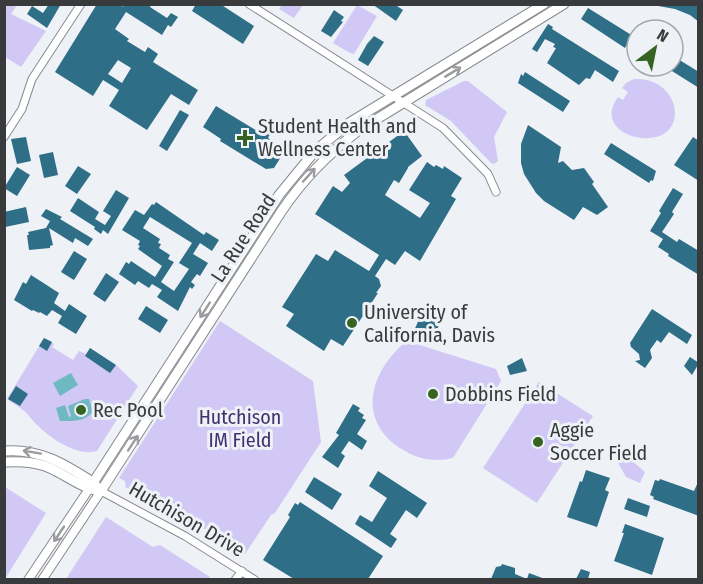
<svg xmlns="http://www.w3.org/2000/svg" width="703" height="584" viewBox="0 0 703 584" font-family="'Fira Sans Condensed',sans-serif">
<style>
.green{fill:#d1c8f6}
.water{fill:#6eb9c2}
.building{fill:#2e6e87;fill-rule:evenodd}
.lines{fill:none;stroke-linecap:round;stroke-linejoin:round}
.minor-casing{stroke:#878b8f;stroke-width:9}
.tertiary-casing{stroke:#878b8f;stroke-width:10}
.secondary-casing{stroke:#878b8f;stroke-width:11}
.minor{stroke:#fff;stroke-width:7}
.tertiary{stroke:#fff;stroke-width:8}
.secondary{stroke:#fff;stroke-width:9}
.oneway{stroke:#9c9c9e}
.poi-dot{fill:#366321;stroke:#eef2f6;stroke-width:2}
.labels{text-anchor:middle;stroke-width:6;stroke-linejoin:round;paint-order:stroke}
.poi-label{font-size:20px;fill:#383a3c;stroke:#eef2f6;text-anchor:start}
.street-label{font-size:20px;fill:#383a3c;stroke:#eef2f6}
.park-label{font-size:20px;fill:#443170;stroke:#eef2f6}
</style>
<rect width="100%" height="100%" fill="#eef2f6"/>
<g class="green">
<path d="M4 5H17L11 14 46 31 21 67 5 57Z"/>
<path d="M282 5V4L303 5 294 18 279 9Z"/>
<path d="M357 5 377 16 354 54 350 53 333 43Z"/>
<path d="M634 79C682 76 692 142 642 138 632 137 624 134 617 127 608 117 611 107 618 97L623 100 628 92 622 88 626 83Z"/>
<path d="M464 81H468L507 112 494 137 498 161 494 164 491 163 451 121 425 105 426 100Z"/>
<path d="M220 321 313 381 321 442 275 513 271 515 245 554 147 493 126 488 125 481 119 478Z"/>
<path d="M44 338 54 344 52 347 73 360 79 351 86 354 90 348 116 365 138 386 97 451C77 457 50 438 36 424 32 420 28 414 23 410 18 406 12 403 7 399Z"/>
<path d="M407 341 496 369 501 381 453 458C437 462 420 460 405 451 355 423 369 371 407 341Z"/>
<path d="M539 382 593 416 537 503 483 468Z"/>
<path d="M623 453 645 472 640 483 626 477 618 463 620 456Z"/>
<path d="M5 487 46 513 5 579Z"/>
<path d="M106 517 153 547 160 545 210 577 209 580 66 579Z"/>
</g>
<g class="water">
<path d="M71 373 78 385 60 396 53 383Z"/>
<path d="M85 399H89L93 412C83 422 74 421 60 421L56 408 65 405 69 417 71 416 68 406Z"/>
</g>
<g class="building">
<path d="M49 4H61L47 28 27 14 32 6 43 13Z"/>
<path d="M97 4H120L123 7 124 4H151L150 7 167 18 171 13 178 17 171 27 168 25 162 35 126 12 115 29 129 39 127 41 145 52 148 47 158 54 153 62 198 90 189 105 171 94 147 130 109 106 119 90 103 80 93 96 55 72ZM118 60 131 68 122 83 108 74Z"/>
<path d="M196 4H220L254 26 243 44 192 11Z"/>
<path d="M372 4H394L403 10 396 21Z"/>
<path d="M659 4H699V22L690 15 675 9 658 6Z"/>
<path d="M588 8 633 36 629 45 627 44 625 48 581 19Z"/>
<path d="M334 10 344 17 341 21 343 22 331 37 321 31Z"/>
<path d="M548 24 553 27 552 29 619 71 613 82 595 70 590 79 586 78 579 85 547 63 556 48 553 47 555 44 545 39 537 52 532 49Z"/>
<path d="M374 36 384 42 368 66 358 60 367 44Z"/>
<path d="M673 56 699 72V88L664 66H673Z"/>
<path d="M525 72 570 101 563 112 518 83 521 74 523 76Z"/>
<path d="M216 106 259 132 262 127 271 132 268 138 286 149 274 168 266 169 220 141 221 139 203 127Z"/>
<path d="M180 110 189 115 167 151 159 146Z"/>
<path d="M528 125 561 147 558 163 563 161 572 170 584 168 594 182 592 184 608 207 597 215 583 207 574 220 544 201 536 193 524 174 521 163V144Z"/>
<path d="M404 131 422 156 408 167V168L399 183 394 180 385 195 420 218 430 203 409 190 427 162 434 167 436 165 443 169 444 166 462 178 451 196 456 199 420 261 405 251 395 265 386 259 375 276 379 279 381 286 376 293H378L343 346 331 339 324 351 286 326 294 314 282 307 316 254 328 261 335 250 369 271 379 255 315 214 333 186 342 192 350 183 344 175Z"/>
<path d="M26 137 31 161 17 164 11 139Z"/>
<path d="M693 137 699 141V181L674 165Z"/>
<path d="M611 143 656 171 653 181 651 180 649 183 604 154Z"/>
<path d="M53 152 58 175 44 178 39 155Z"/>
<path d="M78 166 91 174 77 194 65 186Z"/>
<path d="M17 167 30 175 17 196 4 188Z"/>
<path d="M673 188 683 194 672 212 674 214 662 232 677 242 679 239 699 251V275L668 256 669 254 658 247 663 239 650 231 661 213 659 211Z"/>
<path d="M116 190 129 198 108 234 103 230 101 234 94 229 95 227 70 211 78 198 99 212 95 219 105 225 111 216 103 211Z"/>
<path d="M156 202 204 235 206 232 219 240 212 251 200 243 193 254 208 263 200 276 197 274 191 282 195 285 192 289 190 287 178 311 157 297 162 290 152 284 149 288 138 281 135 285 119 274 126 262 129 264 131 261 155 277 162 266 138 249 140 246 138 245 140 241 122 230 135 210 144 215 152 204 154 205ZM150 217 192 243 179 263 189 269 174 291 161 282 174 262 168 259 170 255 159 248 161 244 158 243 160 239 143 228Z"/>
<path d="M26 207 29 222 5 227 4 212Z"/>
<path d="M46 209 62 217 60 219 93 239 88 246 75 238 73 243 49 228 53 245 50 246V248L29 250 27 235H29L28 232 46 228 50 221 41 216Z"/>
<path d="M74 251 87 259 74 280 61 272Z"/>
<path d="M106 273 119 282 105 302 93 294Z"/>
<path d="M31 275 59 293 54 303 65 311 69 304 87 316 76 334 58 323 62 316 52 310 47 316 40 312 39 313 33 310 32 311 14 300 23 282 26 284Z"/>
<path d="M146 306 168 320 160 333 138 319Z"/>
<path d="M652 309 692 335 687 344 669 332 661 343 657 340 650 350 652 358 645 368 635 361 640 360 639 354 631 347 630 343Z"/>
<path d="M422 313 441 321 431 343 412 335Z"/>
<path d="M405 329 412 331 409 340 402 337Z"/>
<path d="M44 338 52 342 47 351 39 346Z"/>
<path d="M90 348 116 365 110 373 85 356Z"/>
<path d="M690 357 699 363 692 375 684 366Z"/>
<path d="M522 358 527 371 510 375 507 366Z"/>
<path d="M16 386 28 394 20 406 8 399Z"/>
<path d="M353 404 360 408 358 411 364 415 362 418 366 420 357 434 367 441 362 450 349 441 341 453 345 456 338 468 322 457 339 435 336 433Z"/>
<path d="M586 470 610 478 605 490 609 492 597 527 567 517 580 481 582 482Z"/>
<path d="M378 471 427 503 417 518 406 510 390 534 397 539 391 548 355 524 360 515 372 522 387 498 369 486Z"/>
<path d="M314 477 342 494 332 510 305 492Z"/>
<path d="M660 479 694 491 699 480V516L653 499 654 497 650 495 655 480 659 481Z"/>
<path d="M628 498 650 506 647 517 624 509Z"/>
<path d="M300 502 383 556 368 579H294L263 560 290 517 288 515 295 503 298 505Z"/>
<path d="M625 524 664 538 652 575 614 561 624 533H622Z"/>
<path d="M502 564 515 568V574L527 579 529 573 545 579H491L496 567 501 566Z"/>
<path d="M581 569 590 572 588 579H576Z"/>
</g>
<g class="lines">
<g class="minor-casing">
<g id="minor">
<path d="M249 4 443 128 488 174 496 192"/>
<path d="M4 137 22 109 32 79 81 4"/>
<path d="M101 491 185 536 255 580"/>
<path d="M235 580 242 571"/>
</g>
</g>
<g class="tertiary-casing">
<g id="tertiary">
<path d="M28 580 89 489"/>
<path d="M42 580 101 491"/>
</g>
</g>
<g class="secondary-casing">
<g id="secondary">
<path d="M4 451C40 448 66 465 94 483L97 487"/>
<path d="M4 462C23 461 40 462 56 471 70 478 81 487 95 490"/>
<path d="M89 489 279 195 315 151 349 123 544 4"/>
<path d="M101 491 281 212C303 179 328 154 359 130L564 4"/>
</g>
</g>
<use href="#minor" class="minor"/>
<use href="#tertiary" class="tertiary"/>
<use href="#secondary" class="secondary"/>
</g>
<defs><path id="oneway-shaft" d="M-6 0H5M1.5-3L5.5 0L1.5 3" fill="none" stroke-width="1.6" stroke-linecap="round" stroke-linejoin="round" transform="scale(1.5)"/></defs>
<g class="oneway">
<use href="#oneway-shaft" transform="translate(453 72) rotate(-31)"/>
<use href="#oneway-shaft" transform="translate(309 175) rotate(-48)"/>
<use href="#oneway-shaft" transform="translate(205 310) rotate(123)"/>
<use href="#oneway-shaft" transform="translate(133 443) rotate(-57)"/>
<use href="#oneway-shaft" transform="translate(32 452) rotate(-170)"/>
<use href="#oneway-shaft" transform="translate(59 534) rotate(124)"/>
</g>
<g class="poi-dot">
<path d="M242 129h6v6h6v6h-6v6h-6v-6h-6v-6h6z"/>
<circle cx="352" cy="323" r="6"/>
<circle cx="433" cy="394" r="6"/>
<circle cx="81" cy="410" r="6"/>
<circle cx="538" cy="442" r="6"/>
</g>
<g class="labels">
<g class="poi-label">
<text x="258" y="133">Student Health and<tspan x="258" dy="23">Wellness Center</tspan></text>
<text x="364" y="319">University of<tspan x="364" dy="23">California, Davis</tspan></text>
<text x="445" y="401">Dobbins Field</text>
<text x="93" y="417">Rec Pool</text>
<text x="550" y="437">Aggie<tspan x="550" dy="23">Soccer Field</tspan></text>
</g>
<g class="street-label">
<text transform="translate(243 238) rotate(-57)" y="7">La Rue Road</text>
<text transform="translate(187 519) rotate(30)" y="7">Hutchison Drive</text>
</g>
<g class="park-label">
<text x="240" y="424">Hutchison<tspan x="240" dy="23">IM Field</tspan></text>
</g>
</g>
<rect width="703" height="584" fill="none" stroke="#383a3c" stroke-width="12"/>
<g transform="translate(655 48) rotate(32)"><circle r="28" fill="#eef2f6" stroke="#a5a8ac" stroke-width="1.5"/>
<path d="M0-4.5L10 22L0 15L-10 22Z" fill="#366321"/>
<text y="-9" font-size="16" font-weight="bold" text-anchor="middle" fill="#383a3c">N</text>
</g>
</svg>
